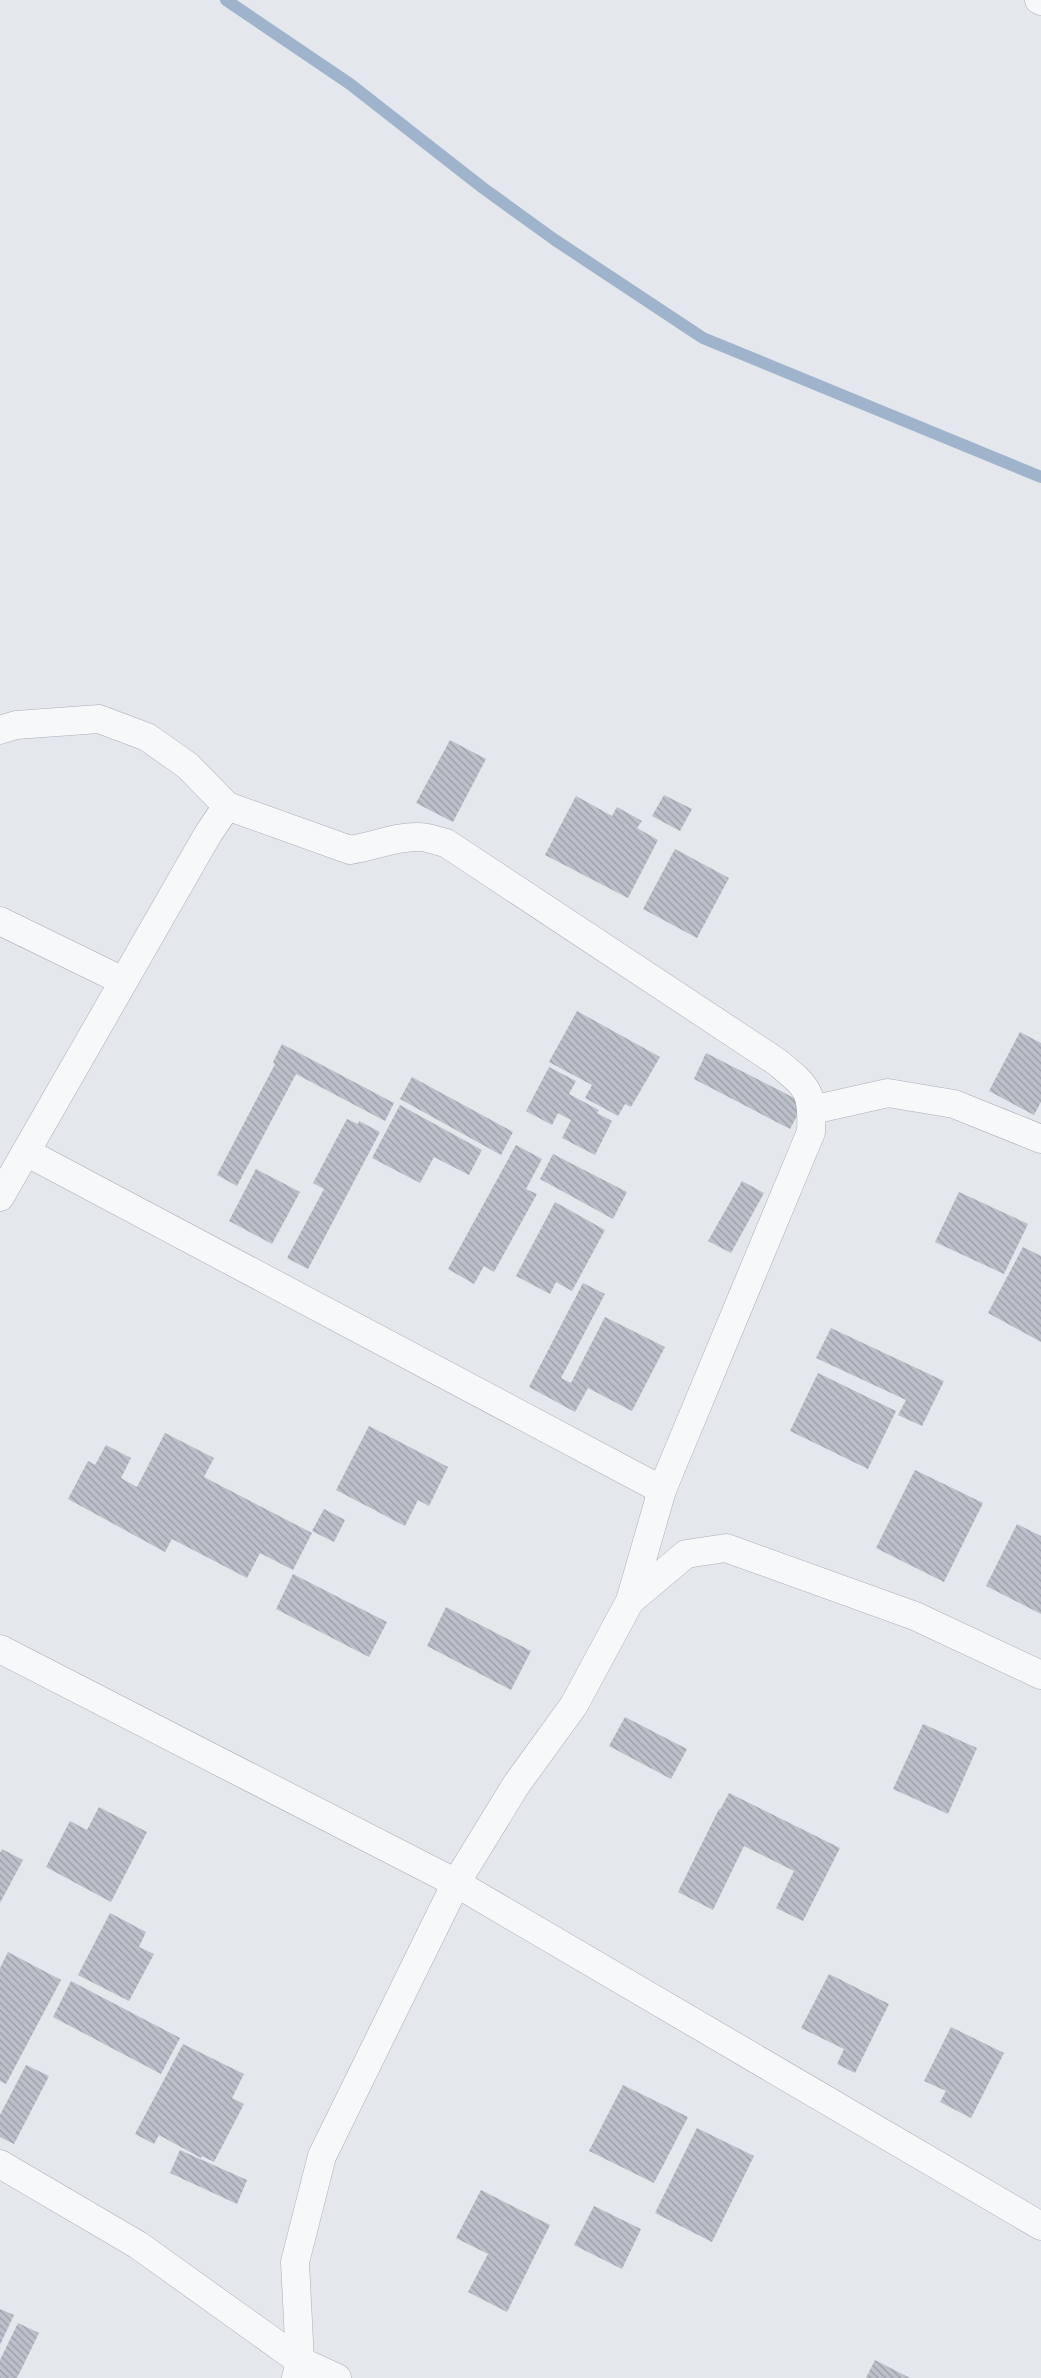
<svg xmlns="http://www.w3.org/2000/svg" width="1041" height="2378" viewBox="0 0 1041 2378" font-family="'Exo 2',sans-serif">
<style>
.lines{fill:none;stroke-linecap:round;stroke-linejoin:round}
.stream{stroke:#9fb4cc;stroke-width:12}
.building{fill:url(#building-back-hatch)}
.minor-casing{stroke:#a9aeb7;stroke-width:29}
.minor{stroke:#f7f8fa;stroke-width:28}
</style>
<defs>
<pattern id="building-back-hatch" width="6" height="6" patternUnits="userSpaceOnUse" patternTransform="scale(1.25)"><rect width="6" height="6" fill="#bbc0ca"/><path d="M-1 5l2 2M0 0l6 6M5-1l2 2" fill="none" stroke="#989da6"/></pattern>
</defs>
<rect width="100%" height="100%" fill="#e4e7ec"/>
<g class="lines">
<path class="stream" d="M226 0 350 84 483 188 555 240 703 338 1041 477"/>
</g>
<g class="building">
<path d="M450 740 486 759 453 822 416 803Z"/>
<path d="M664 795 692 809 680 831 652 816Z"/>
<path d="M576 796 612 816 617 807 642 821 637 828 658 840 628 898 545 855Z"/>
<path d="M675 849 729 878 697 938 643 909Z"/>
<path d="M577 1011 660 1057 631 1107 625 1104 618 1116 585 1098 592 1085 549 1062Z"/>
<path d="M1020 1032 1041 1043V1102L1034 1115 989 1091Z"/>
<path d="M282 1044 394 1103 385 1121 296 1074 237 1186 217 1175 275 1064 273 1062Z"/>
<path d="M706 1053 804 1103 790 1129 694 1079Z"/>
<path d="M549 1067 576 1081 569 1094 599 1110 597 1113 612 1121 595 1155 562 1138 571 1120 558 1113 552 1125 526 1111Z"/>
<path d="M412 1077 513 1132 501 1155 400 1099Z"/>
<path d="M400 1105 482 1150 469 1175 434 1157 420 1183 372 1158Z"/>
<path d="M347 1119 358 1124 359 1121 380 1132 308 1269 287 1258 324 1189 313 1183Z"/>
<path d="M516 1145 542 1159 526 1189 537 1194 494 1272 484 1266 474 1284 448 1269Z"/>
<path d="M553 1154 627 1192 613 1219 540 1179Z"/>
<path d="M256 1169 300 1192 272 1244 229 1221Z"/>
<path d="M742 1181 764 1193 731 1253 708 1241Z"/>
<path d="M959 1192 1028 1224 1004 1274 935 1242Z"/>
<path d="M555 1202 605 1230 572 1291 556 1282 550 1294 516 1276Z"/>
<path d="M1023 1247 1041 1256V1342L988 1313Z"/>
<path d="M583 1283 605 1294 561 1378 571 1383 605 1317 665 1347 632 1411 588 1388 575 1412 529 1387Z"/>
<path d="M831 1328 944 1381 922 1426 898 1415 906 1400 816 1358Z"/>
<path d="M818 1373 896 1411 868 1469 790 1431Z"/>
<path d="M369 1426 448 1467 429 1506 418 1500 405 1526 336 1490Z"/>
<path d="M165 1433 214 1458 204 1477 312 1533 293 1570 260 1553 247 1578 172 1539 165 1552 68 1499 88 1461 95 1465 106 1445 131 1458 121 1478 137 1487Z"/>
<path d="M915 1470 983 1503 944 1582 876 1548Z"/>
<path d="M324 1509 345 1520 334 1542 312 1531Z"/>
<path d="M1017 1524 1041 1536V1614L986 1586Z"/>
<path d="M293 1574 387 1622 369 1657 276 1609Z"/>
<path d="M446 1607 531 1651 511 1690 427 1646Z"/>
<path d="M625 1717 687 1749 671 1779 609 1746Z"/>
<path d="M923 1724 977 1748 948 1814 893 1789Z"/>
<path d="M729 1793 840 1848 803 1921 776 1908 794 1871 744 1846 713 1910 678 1892 719 1809 720 1810Z"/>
<path d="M99 1807 147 1832 111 1902 46 1867 70 1821 87 1830Z"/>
<path d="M2 1849 23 1860 0 1903V1853Z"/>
<path d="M110 1913 146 1932 139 1947 154 1954 129 2001 78 1975Z"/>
<path d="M8 1952 61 1980 6 2084 0 2081V1968Z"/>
<path d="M829 1974 889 2004 855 2073 837 2064 844 2049 801 2028Z"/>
<path d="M71 1981 180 2038 161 2074 53 2017Z"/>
<path d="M951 2027 1004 2053 971 2118 940 2102 946 2091 924 2081Z"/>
<path d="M183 2044 244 2074 232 2098 244 2104 214 2162 202 2156 201 2158 159 2135 154 2144 135 2134Z"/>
<path d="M26 2065 49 2076 14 2144 0 2137V2115Z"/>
<path d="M623 2085 688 2117 654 2183 589 2151Z"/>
<path d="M697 2128 754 2156 712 2242 655 2213Z"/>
<path d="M180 2150 247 2180 237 2204 170 2173Z"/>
<path d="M481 2190 550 2225 507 2312 468 2292 488 2254 456 2238Z"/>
<path d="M594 2206 641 2229 622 2269 574 2245Z"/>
<path d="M0 2309 14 2315 0 2345Z"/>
<path d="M18 2323 39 2333 17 2378H0V2360Z"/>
<path d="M875 2360 910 2378H866Z"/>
</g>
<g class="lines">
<g class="minor-casing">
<g id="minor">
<path d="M1039 0 1041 1"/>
<path d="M0 730 16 725 99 719 147 737 188 766 227 806"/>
<path d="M0 921 123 981"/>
<path d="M812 1110 888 1093 954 1104 1041 1139"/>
<path d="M26 1152 662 1490"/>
<path d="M0 1197 208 834 227 806 350 850C373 847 396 836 419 837 428 837 437 841 446 843L777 1062C808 1088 813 1090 811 1132L662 1490 630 1601 574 1705 516 1785 456 1883 0 1649"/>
<path d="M630 1601 686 1554 726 1548 915 1616 1041 1675"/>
<path d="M0 2164 138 2245 300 2361 337 2378"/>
<path d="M296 2378 300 2361 295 2262 322 2156 456 1883 1041 2226"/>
</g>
</g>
<use href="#minor" class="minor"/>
</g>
</svg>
